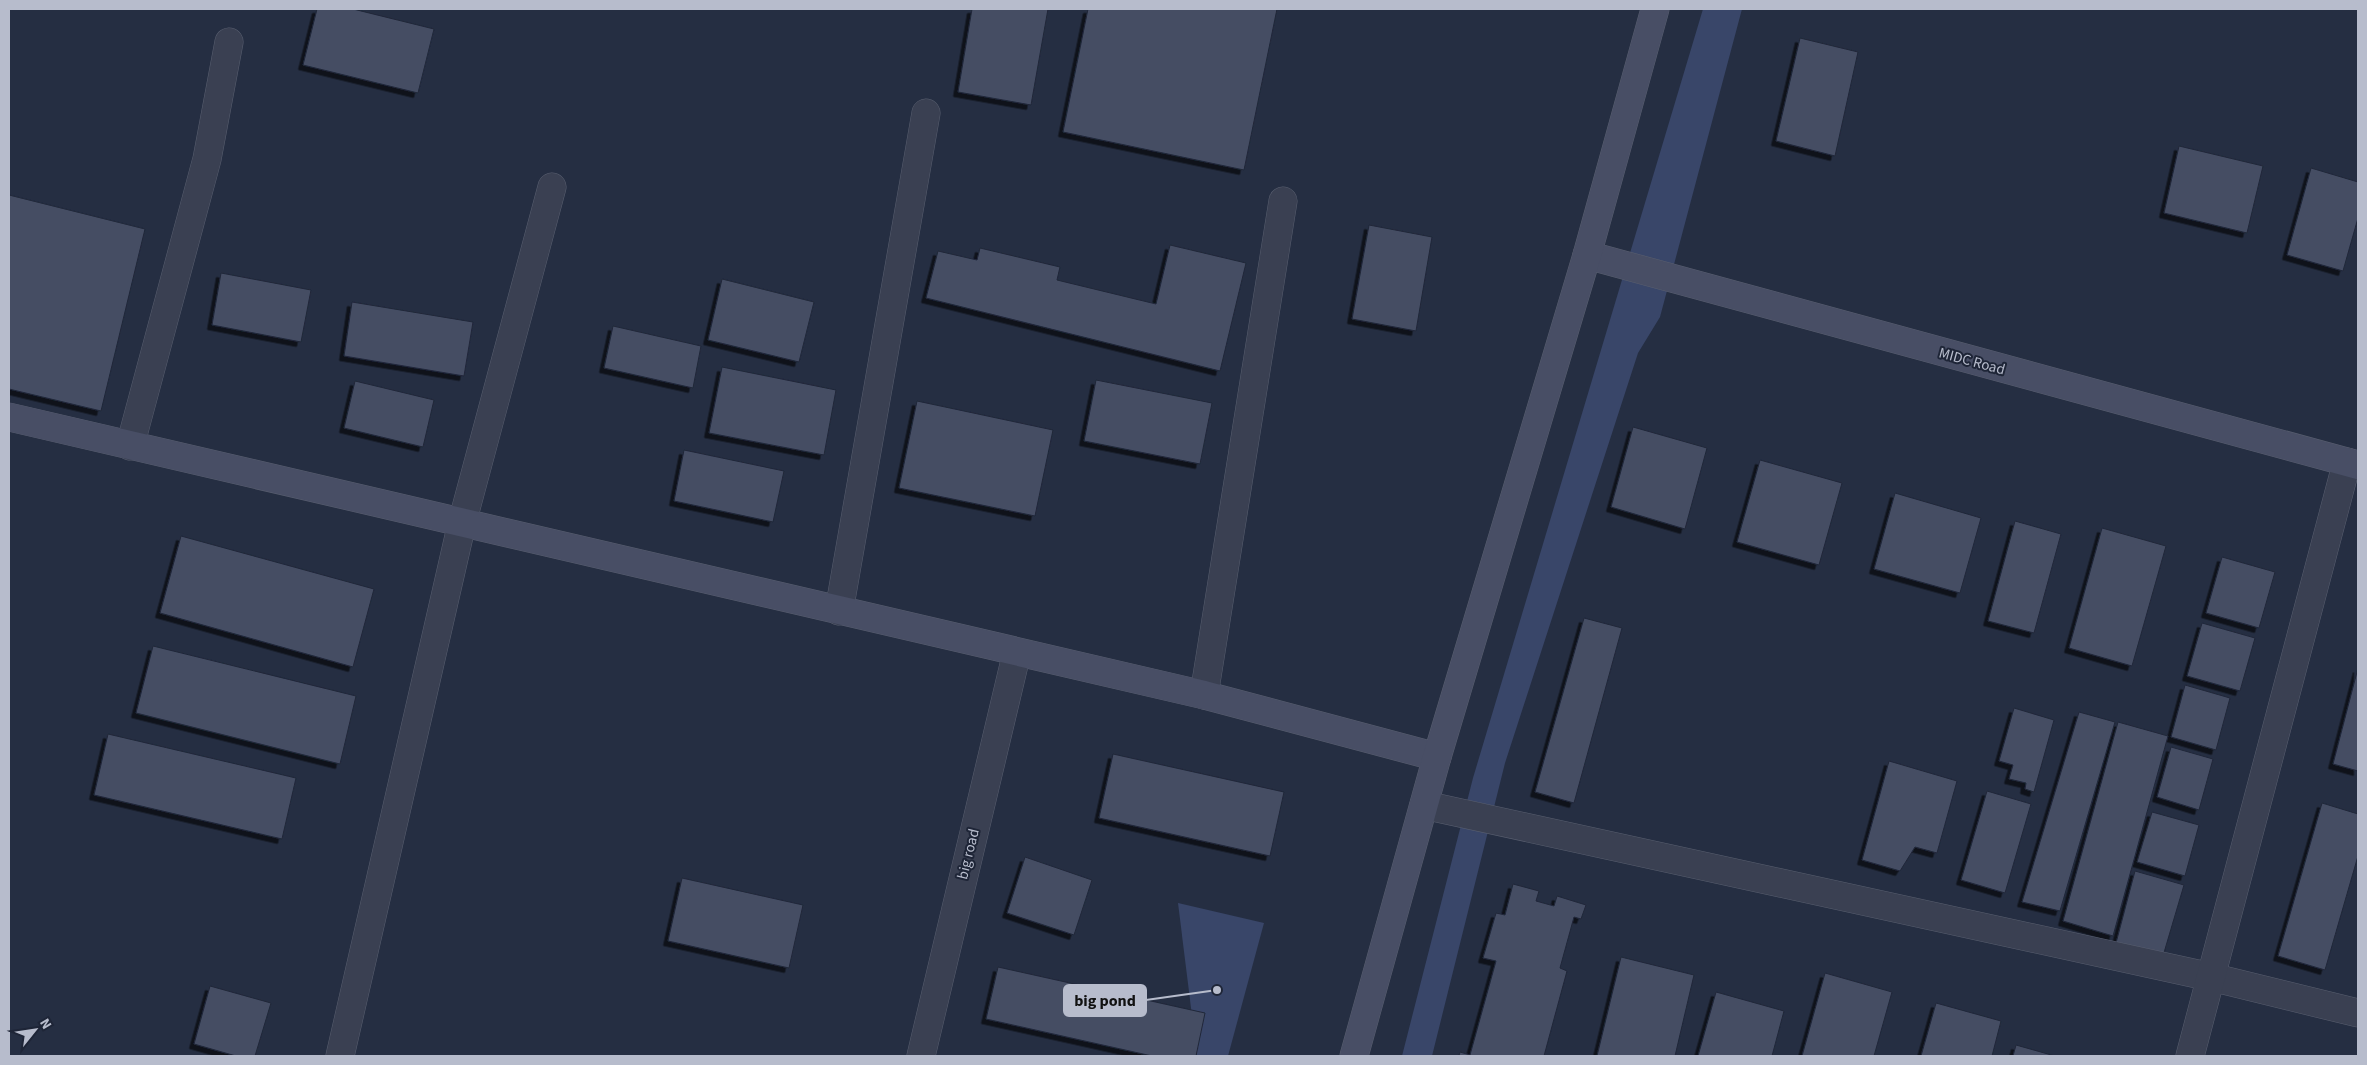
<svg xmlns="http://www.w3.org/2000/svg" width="2367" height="1065" viewBox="0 0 2367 1065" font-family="'Source Sans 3',sans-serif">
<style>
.water{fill:#394669}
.building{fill:#444d64;stroke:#202739;filter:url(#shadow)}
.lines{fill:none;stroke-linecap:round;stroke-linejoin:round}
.street-casing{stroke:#585e6f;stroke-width:29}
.secondary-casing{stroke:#585e6f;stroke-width:29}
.street{stroke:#3a4052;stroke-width:28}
.secondary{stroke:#484e65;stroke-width:28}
.labels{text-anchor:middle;stroke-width:4;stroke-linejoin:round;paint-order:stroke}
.street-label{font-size:15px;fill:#b7bccc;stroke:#1e2537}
.leader{fill:none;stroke:#b7bccc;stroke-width:2}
.callout-dot{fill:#b7bccc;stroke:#1e2537;stroke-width:2}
.callout{fill:#b7bccc;stroke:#b7bccc;stroke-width:2}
.callout-label{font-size:16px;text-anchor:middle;font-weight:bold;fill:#111}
</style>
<defs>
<filter id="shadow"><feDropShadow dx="-4.5" dy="4.5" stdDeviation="0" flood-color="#0009"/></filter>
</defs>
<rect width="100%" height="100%" fill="#252e42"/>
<g class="water">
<path d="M1703 9H1742L1660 317 1638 353 1505 763 1432 1056H1402L1473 778Z"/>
<path d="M1178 903 1264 923 1228 1056H1197Z"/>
</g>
<g class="building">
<path d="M317 9H353L434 29 418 93 303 65Z"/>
<path d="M972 9H1048L1031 105 958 92Z"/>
<path d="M1088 9H1277L1244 170 1063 132Z"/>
<path d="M1800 38 1858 52 1835 156 1776 141Z"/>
<path d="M2179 146 2263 166 2247 233 2164 213Z"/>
<path d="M2311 168 2358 182V218L2343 271 2287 255Z"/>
<path d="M9 195 145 229 101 411 9 389Z"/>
<path d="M1369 225 1432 237 1416 331 1352 319Z"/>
<path d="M1170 245 1246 263 1220 371 926 298 938 251 977 260 980 248 1060 267 1057 280 1156 304Z"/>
<path d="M221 273 311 290 301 342 212 325Z"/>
<path d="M722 279 814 302 799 362 708 340Z"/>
<path d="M352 302 473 322 464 376 344 356Z"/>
<path d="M613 326 701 346 693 388 604 368Z"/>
<path d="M722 367 836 390 824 455 709 433Z"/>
<path d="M1096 380 1212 403 1200 464 1084 441Z"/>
<path d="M355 381 434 400 423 447 344 428Z"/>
<path d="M917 401 1053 430 1035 516 899 488Z"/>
<path d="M1633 427 1707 448 1685 529 1611 507Z"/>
<path d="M684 450 784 471 773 522 674 501Z"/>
<path d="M1760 460 1842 483 1819 565 1737 542Z"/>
<path d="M1895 493 1981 518 1960 593 1874 569Z"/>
<path d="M2015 521 2061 534 2034 633 1988 621Z"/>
<path d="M2102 528 2166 546 2132 666 2069 648Z"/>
<path d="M181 536 374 589 353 667 160 613Z"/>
<path d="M2222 557 2275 572 2259 628 2206 613Z"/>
<path d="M1584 618 1622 628 1574 803 1535 792Z"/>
<path d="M2202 623 2255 638 2240 691 2187 676Z"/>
<path d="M153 646 356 696 340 764 136 713Z"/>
<path d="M2358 668V771L2333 764Z"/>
<path d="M2185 685 2230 698 2216 750 2171 737Z"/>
<path d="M2014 708 2054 720 2034 792 2025 789 2026 783 2009 779 2013 765 1999 761Z"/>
<path d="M2079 712 2115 722 2060 911 2022 902Z"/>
<path d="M2118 722 2168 736 2113 936 2063 921Z"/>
<path d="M108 734 296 778 282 839 94 795Z"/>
<path d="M2171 747 2213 759 2199 810 2157 797Z"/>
<path d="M1113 754 1284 792 1270 856 1099 818Z"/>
<path d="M1889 761 1957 781 1937 853 1915 847 1900 871 1862 860Z"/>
<path d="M1987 791 2031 804 2005 893 1961 880Z"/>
<path d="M2322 803 2358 814V856L2325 970 2278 956Z"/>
<path d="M2152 812 2199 825 2185 876 2137 862Z"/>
<path d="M1025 857 1092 880 1074 935 1007 913Z"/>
<path d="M2135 871 2184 885 2163 956 2116 943Z"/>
<path d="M682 878 803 905 789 968 668 941Z"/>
<path d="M1513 884 1539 891 1536 901 1554 906 1557 896 1586 905 1581 919 1574 917 1560 968 1567 971 1544 1056H1459L1460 1052 1470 1055 1496 961 1483 958 1496 913 1505 915Z"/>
<path d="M1621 957 1694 975 1675 1056H1597Z"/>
<path d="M998 967 1205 1013 1196 1056H1152L986 1019Z"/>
<path d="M1825 973 1892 992 1874 1056H1802Z"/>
<path d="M210 986 271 1003 255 1056H236L194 1044Z"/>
<path d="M1716 992 1784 1011 1772 1056H1698Z"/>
<path d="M1936 1003 2001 1021 1992 1056H1921Z"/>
<path d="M2016 1045 2055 1056H2013Z"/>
</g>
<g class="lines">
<g class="street-casing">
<g id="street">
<path d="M130 446 207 159 229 42"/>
<path d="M839 611 926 113"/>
<path d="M1204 695 1283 201"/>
<path d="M1424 805 2211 977 2358 1013"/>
<path d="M340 1056 462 523 552 187"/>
<path d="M921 1056 1017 652"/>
<path d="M2190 1056 2347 462"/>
</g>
</g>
<g class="secondary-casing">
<g id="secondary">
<path d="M1587 255 2358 465"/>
<path d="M9 417 1204 695 1437 757"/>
<path d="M1354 1056 1437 757 1587 255 1655 9"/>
</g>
</g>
<use href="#street" class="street"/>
<use href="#secondary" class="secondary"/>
</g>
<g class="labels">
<g class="street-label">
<text transform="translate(1972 361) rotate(15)" y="5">MIDC Road</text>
<text transform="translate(968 854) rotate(-76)" y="5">big road</text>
</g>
</g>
<path class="leader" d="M1217 990L1146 1000"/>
<circle class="callout-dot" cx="1217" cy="990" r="5"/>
<rect class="callout" x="1064" y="985" width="82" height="31" rx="5"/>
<g class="callout-label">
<text x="1105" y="1006">big pond</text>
</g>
<rect width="2367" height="1065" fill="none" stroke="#b7bccc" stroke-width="20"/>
<g transform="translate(35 1030) rotate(60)" stroke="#1e2537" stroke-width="4" paint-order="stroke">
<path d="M0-4L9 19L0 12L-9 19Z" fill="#b7bccc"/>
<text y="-8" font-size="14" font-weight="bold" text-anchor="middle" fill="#b7bccc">N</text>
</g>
</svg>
